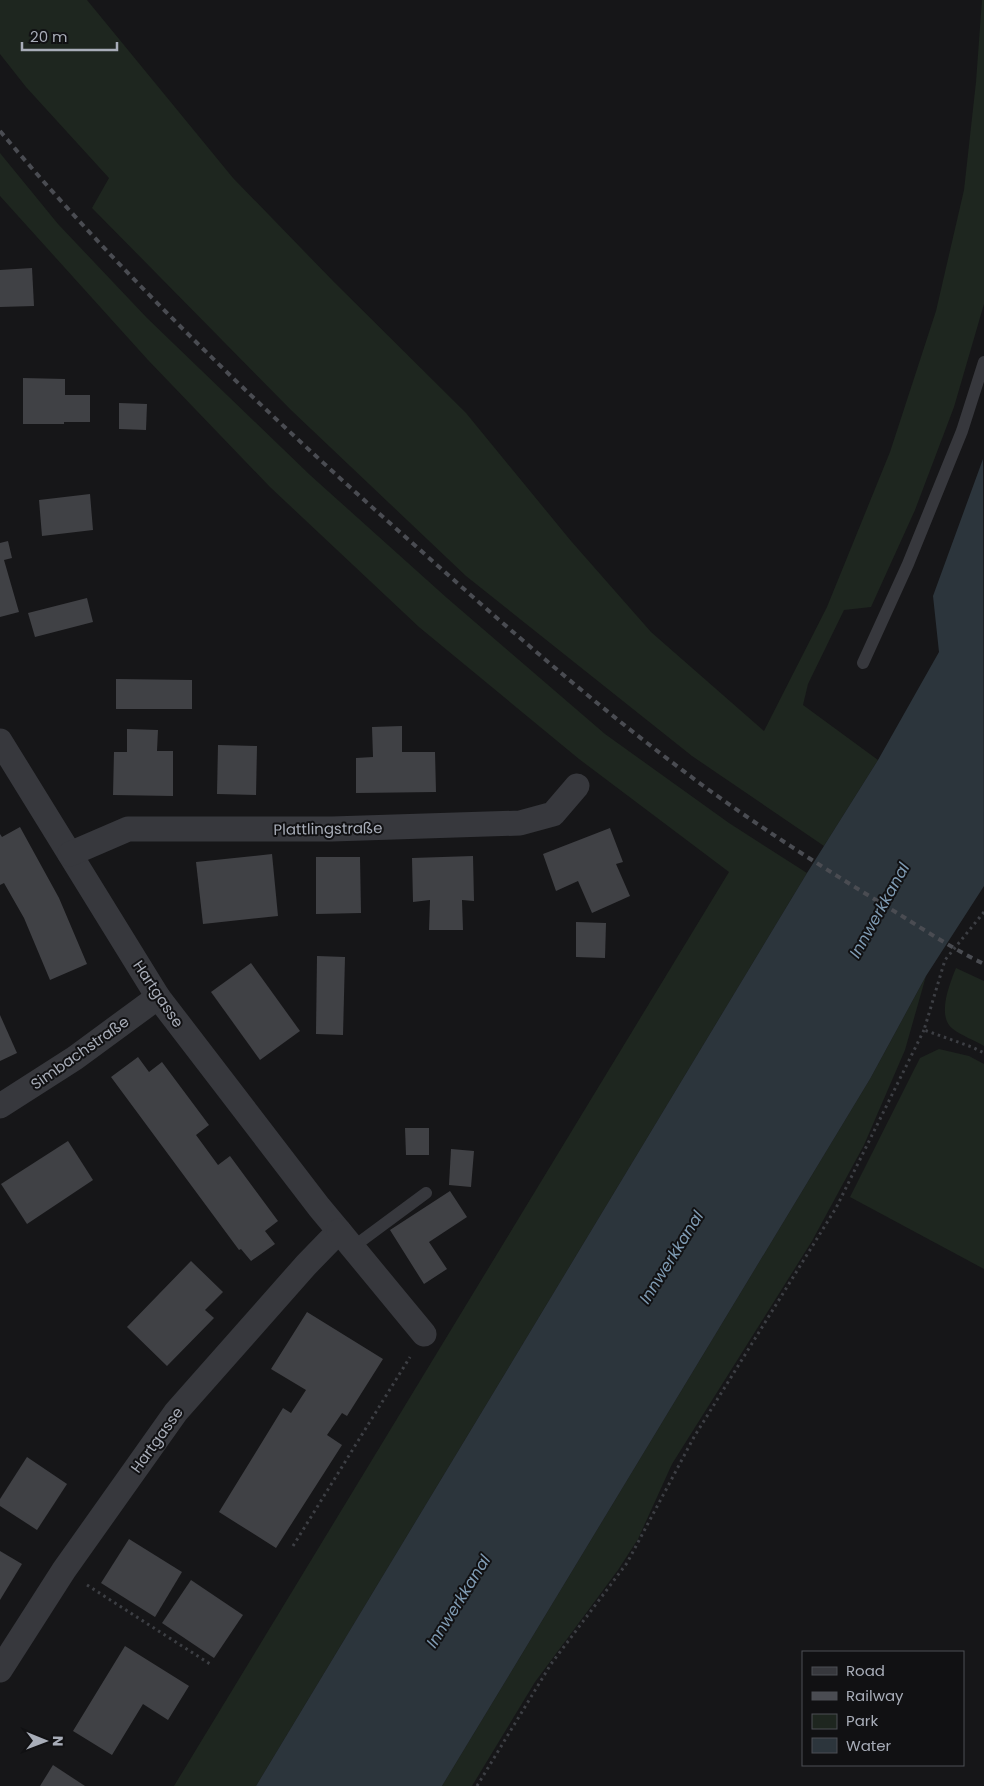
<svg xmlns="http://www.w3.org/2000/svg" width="984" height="1786" viewBox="0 0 984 1786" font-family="Poppins,sans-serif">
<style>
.green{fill:#1e261f}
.water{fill:#2c353c}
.building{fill:#404145}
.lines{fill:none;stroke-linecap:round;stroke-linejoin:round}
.path{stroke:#3d3f44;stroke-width:3;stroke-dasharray:2.5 4;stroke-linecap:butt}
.service{stroke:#37383d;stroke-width:12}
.minor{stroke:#37383d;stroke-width:25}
.rail{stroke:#4a4c52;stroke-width:4;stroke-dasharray:6 5;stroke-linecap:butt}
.labels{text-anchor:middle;stroke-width:4;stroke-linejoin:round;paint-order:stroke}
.street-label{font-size:15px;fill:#a8adb8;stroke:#111113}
.water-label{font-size:16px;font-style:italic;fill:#7f9bb3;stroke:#111113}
</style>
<rect width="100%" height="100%" fill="#161618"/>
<g class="green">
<path d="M0 0H87L233 178 334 282 466 413 571 541 651 632 764 731 827 607 890 452 936 311 964 190 976 82 982 0H984V304L954 407 915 510 871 607 844 610 808 684 803 705 878 760 824 846 692 756 466 576 291 410 92 208 109 178 26 87 0 54Z"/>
<path d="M0 153 58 224 147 318 310 475 447 598 605 734 729 823 807 873 256 1786H174L729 872 579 759 419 627 270 487 148 360 0 196Z"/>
<path d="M956 968 984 981V1046C974 1040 962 1036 953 1029 936 1017 950 983 956 968Z"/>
<path d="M926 976 905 1050 864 1145 812 1241 672 1464 638 1539 618 1570 535 1682 472 1786H442L870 1079Z"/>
<path d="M939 1049 969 1056 984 1064V1269L850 1197 920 1058Z"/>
</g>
<path class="water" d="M983 459 984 886 926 976 870 1079 442 1786H256L807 873 878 760 939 652 933 596Z"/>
<g class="building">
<path d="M32 268 34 306 0 307V270Z"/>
<path d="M23 378 65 379V395H90V422H64V424H23Z"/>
<path d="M119 403 147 404 146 430 119 429Z"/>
<path d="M90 494 93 530 42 536 39 500Z"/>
<path d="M8 541 12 558 4 560 19 612 0 617V543Z"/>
<path d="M87 598 93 622 35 637 28 613Z"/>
<path d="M116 679 192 680V709H116Z"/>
<path d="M402 726V752H435L436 792 356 793V758L373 757 372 727Z"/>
<path d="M127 729 158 730 157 751H173V796L113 795 114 752H127Z"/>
<path d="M218 745 257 746 256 795 217 794Z"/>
<path d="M20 827 59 898 87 964 50 980 24 918 4 883 0 885V834L2 837Z"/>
<path d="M610 828 623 862 616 864 630 896 592 913 578 881 556 891 543 854Z"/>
<path d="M272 854 278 916 203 924 196 862Z"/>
<path d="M473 856 474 901 462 900 463 930H429L430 900 413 902 412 858Z"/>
<path d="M316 857H360L361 913 316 914Z"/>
<path d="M576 922 606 923 605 958 576 957Z"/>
<path d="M317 956 345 957 343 1035 316 1034Z"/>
<path d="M251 963 300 1031 260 1060 211 992Z"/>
<path d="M0 1015 17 1053 0 1061Z"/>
<path d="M138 1057 149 1072 162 1062 209 1125 196 1135 218 1165 230 1156 278 1221 265 1231 275 1244 251 1261 241 1249 239 1250 111 1077Z"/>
<path d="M405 1128H429V1155H406Z"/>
<path d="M68 1141 93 1180 27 1224 1 1184Z"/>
<path d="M451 1149 474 1151 471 1187 449 1185Z"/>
<path d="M450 1191 467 1217 429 1242 447 1269 424 1284 390 1230Z"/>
<path d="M191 1261 223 1292 205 1310 214 1318 167 1366 127 1327Z"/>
<path d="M307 1312 383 1359 347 1416 342 1413 327 1435 342 1445 276 1548 219 1512 283 1408 291 1413 306 1390 271 1369Z"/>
<path d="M27 1457 67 1484 37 1530 0 1506V1499Z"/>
<path d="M129 1539 182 1572 155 1617 101 1583Z"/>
<path d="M0 1551 22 1564 0 1600Z"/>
<path d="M191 1580 243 1615 214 1658 162 1623Z"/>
<path d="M125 1646 189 1686 168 1720 143 1704 112 1755 73 1731Z"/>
<path d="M53 1765 85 1786H40Z"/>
</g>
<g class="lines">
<g class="path">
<path d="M984 912 945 960 924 1030 972 1047 984 1053"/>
<path d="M293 1546 410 1357"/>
<path d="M87 1585 210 1664"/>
<path d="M477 1786 551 1664 627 1563 694 1437 836 1208 924 1030"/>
</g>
<g class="service">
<path d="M863 663 908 564 962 431 984 362"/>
<path d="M353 1247 426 1193"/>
</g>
<g class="minor">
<path d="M0 741 158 997 319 1207 339 1231 306 1265 176 1412 64 1570 0 1670"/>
<path d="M70 854 128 829H332L520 823 553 814 577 786"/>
<path d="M0 1106 75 1058 158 997"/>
<path d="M339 1231 424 1334"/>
</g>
<path class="rail" d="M0 131C127 282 271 418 419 549 513 633 608 716 709 790 767 832 828 871 889 908 920 927 951 948 984 964"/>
</g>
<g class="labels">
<g class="street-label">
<text transform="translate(328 829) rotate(-1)" y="5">Plattlingstraße</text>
<text transform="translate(158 994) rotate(56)" y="5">Hartgasse</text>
<text transform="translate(80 1053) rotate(-35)" y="5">Simbachstraße</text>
<text transform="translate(157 1440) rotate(-54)" y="5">Hartgasse</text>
</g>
<g class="water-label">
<text transform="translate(879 910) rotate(-61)" y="6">Innwerkkanal</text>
<text transform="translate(671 1257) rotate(-58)" y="6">Innwerkkanal</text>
<text transform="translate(458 1601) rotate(-58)" y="6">Innwerkkanal</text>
</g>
</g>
<rect x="802" y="1651" width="162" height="115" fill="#111113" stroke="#4d4f55"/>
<rect x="812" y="1667" width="25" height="8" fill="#37383d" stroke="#4d4f55"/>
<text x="846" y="1676" font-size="15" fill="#a8adb8">Road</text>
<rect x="812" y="1692" width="25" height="8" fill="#4a4c52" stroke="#4d4f55"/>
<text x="846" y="1701" font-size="15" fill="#a8adb8">Railway</text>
<rect x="812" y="1714" width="25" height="15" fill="#1e261f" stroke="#4d4f55"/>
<text x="846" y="1726" font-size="15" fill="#a8adb8">Park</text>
<rect x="812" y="1738" width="25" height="15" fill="#2c353c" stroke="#4d4f55"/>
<text x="846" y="1751" font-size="15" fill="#a8adb8">Water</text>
<g transform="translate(45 1741) rotate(91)" stroke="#111113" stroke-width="4" paint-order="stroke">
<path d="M0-4L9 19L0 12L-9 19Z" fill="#a8adb8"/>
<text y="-8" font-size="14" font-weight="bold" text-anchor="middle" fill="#a8adb8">N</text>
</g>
<path d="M22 42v8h95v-8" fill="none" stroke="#a8adb8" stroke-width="2.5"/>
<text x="30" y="42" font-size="15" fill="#a8adb8" stroke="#111113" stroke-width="4" paint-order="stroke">20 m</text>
</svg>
